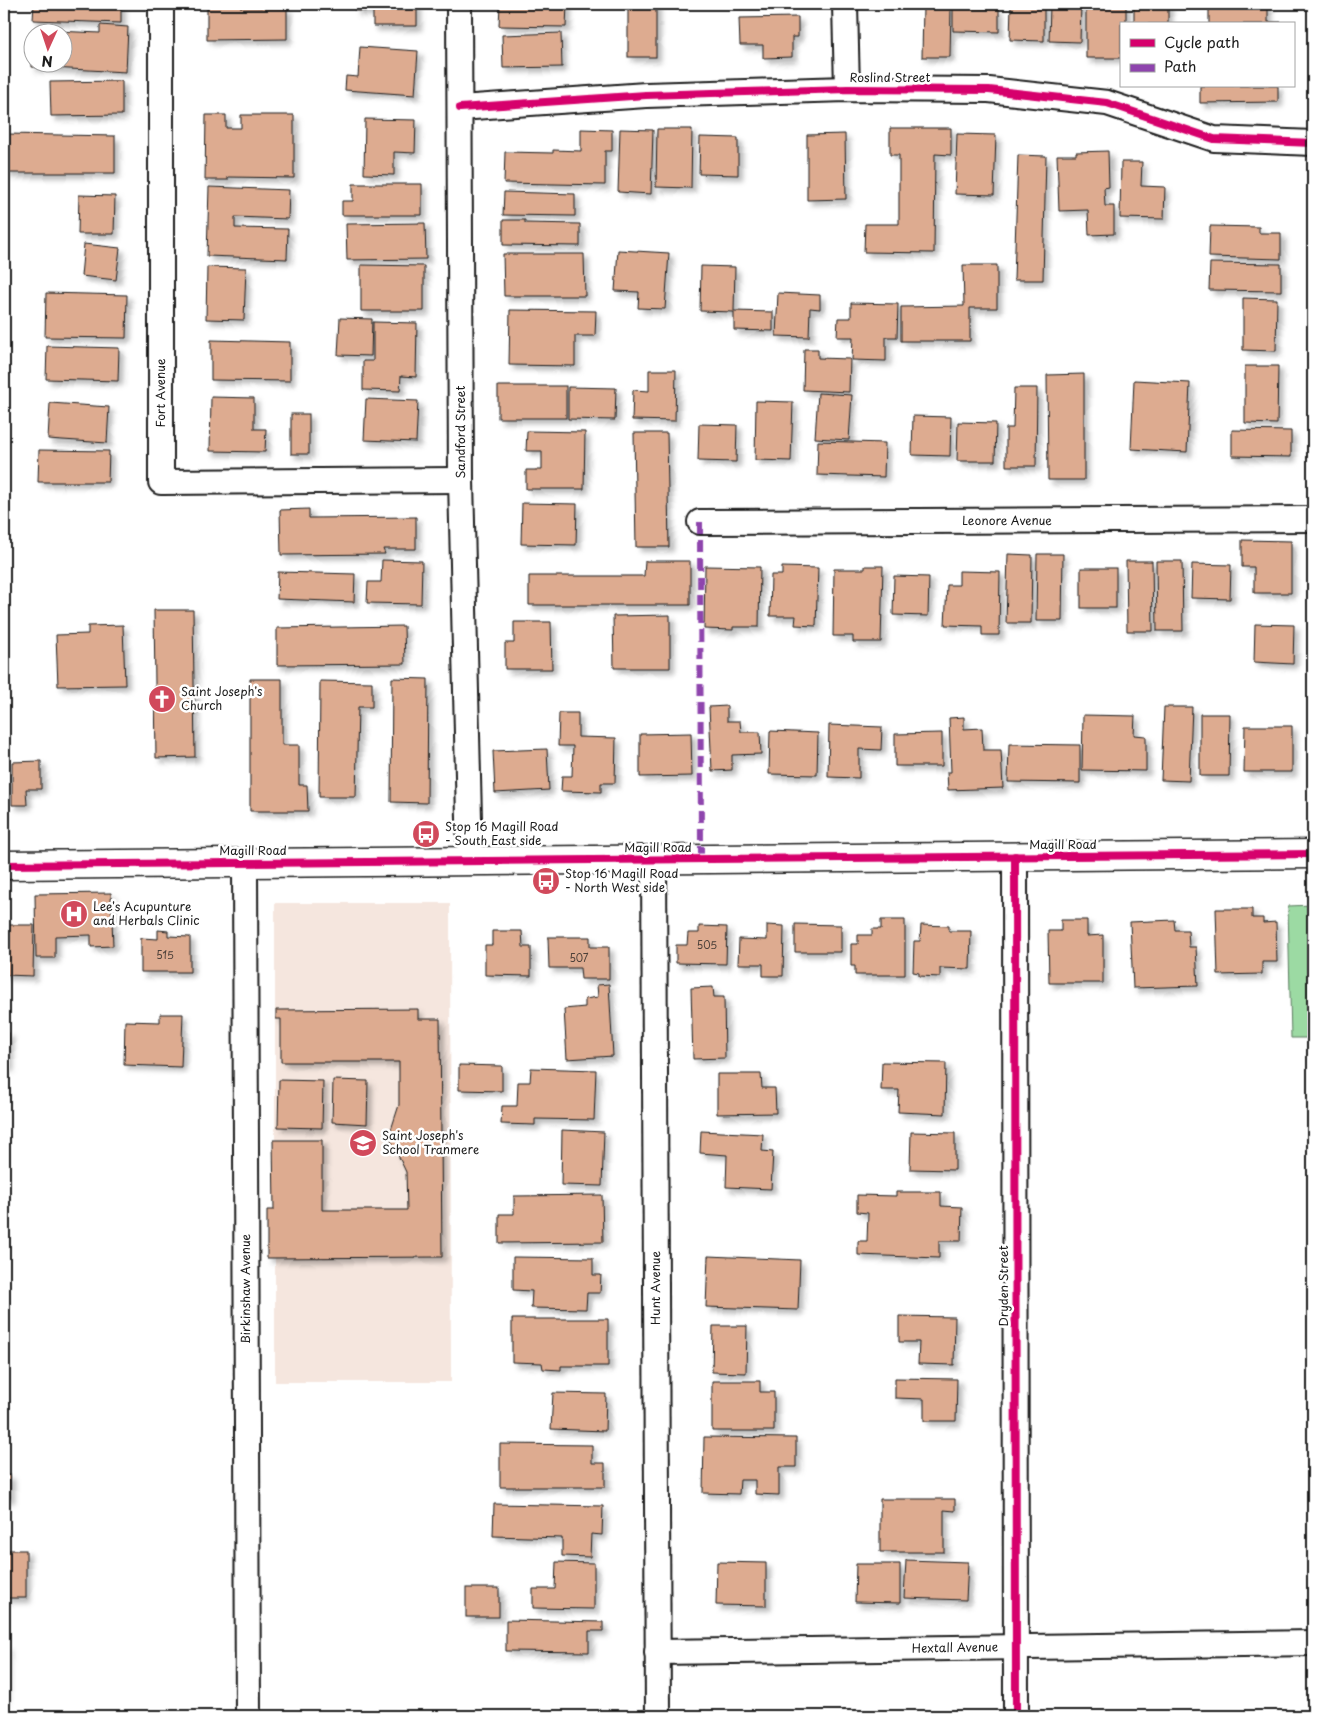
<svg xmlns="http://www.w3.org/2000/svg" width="1317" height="1720" viewBox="0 0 1317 1720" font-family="'Playpen Sans',sans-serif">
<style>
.built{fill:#f5e6de}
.green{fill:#9cdaa3;stroke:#5c7b60}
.building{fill:#ddab90;stroke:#1c1c1c;filter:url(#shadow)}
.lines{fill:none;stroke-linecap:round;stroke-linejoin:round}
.minor-casing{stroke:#1c1c1c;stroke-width:28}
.secondary-casing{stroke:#1c1c1c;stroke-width:31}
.minor{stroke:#fff;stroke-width:24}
.secondary{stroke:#fff;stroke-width:28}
.quiet{stroke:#8e44ad;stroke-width:6;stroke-dasharray:12 6;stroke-linecap:butt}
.cycleway-casing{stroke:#fff;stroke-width:11}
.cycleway{stroke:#d6006c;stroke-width:8}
.labels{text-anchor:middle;stroke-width:5;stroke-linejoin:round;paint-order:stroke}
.number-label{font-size:10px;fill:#4c4039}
.street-label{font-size:12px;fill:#1c1c1c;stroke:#fff}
.poi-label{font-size:12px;fill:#1c1c1c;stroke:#fff;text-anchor:start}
</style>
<defs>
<filter id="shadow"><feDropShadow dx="4.5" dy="4.5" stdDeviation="2.5" flood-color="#0004"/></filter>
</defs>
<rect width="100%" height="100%" fill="#fff"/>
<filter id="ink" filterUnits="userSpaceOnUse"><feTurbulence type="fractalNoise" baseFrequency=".02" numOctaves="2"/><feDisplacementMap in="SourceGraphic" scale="10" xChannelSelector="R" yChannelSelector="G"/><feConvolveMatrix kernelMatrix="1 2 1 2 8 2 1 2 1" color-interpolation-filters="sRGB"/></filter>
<g filter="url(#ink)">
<path class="built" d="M275 903H450L451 1382H275Z"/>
<path class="green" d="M1313 905V1038H1291L1288 906Z"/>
<g class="building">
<path d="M34 4H121V23L33 20Z"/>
<path d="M207 4H240V7L287 8V39L207 40Z"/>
<path d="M355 4H417V26H373V11H355Z"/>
<path d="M500 4H567L566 27 499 26Z"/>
<rect x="628" y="4" width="28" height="53"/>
<path d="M1011 4H1044V41L1010 40Z"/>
<path d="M1050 4H1081L1080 42 1049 41Z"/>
<path d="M1086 4H1126V24H1121V58H1086Z"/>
<rect x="1134" y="4" width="34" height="20"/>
<path d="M1209 5H1268V22H1281V24H1209Z"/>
<path d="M923 6 951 7 950 57H922Z"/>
<path d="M953 7 999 9V32L953 31Z"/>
<path d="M798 17V37H792V57L763 58V45H740L739 18Z"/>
<path d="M100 25 128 27 126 72 32 67V58V62H62V32H34V30L100 33Z"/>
<path d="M561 33 562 67 503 68 502 35Z"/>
<path d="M360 47 418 51 415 95 345 90 346 76 358 77Z"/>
<path d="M122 81V115L51 116 50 82Z"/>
<path d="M1200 86H1278V102L1200 103Z"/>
<path d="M206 115H226V128H241V115H294V178L228 177V180H205Z"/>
<path d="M365 119 416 120 415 153 394 152V175L364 174Z"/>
<path d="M890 128H951V155L935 154 934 253 864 252 865 224H899V155H890Z"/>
<path d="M581 129 612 130V151H605V185L504 183 505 152 553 153V150L581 151Z"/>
<path d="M620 129 653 130 651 194 618 192Z"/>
<path d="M657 129H692L691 188 656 187Z"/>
<path d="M6 134 115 136V173H6Z"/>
<path d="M845 134 846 199 807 200V135Z"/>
<path d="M957 134 996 135 994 195 955 194Z"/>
<path d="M700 137 738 138V175L699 174Z"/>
<path d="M1108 151 1109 187 1104 188 1105 206H1114V234L1089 235 1088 210 1059 211 1057 155H1076V152Z"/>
<path d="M1018 155 1046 156 1043 280H1014Z"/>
<path d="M1121 162H1142L1141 186 1165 187 1164 219 1120 218Z"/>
<path d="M353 184H422V215H342V201H353Z"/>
<path d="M209 187 289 190 288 219 235 217V228L288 229 287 259 207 256Z"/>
<path d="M504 192 575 194V216L503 215Z"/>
<path d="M79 195 115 196 114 234H78Z"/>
<path d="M503 220H525V223L580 224V246L503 245Z"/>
<path d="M425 223 426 259 347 260 346 224Z"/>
<path d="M1210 226 1259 227V233H1281V259L1209 257Z"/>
<path d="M84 244 120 248 116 280 81 276Z"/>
<path d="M618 250 669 253 665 309 638 308 639 292 615 291Z"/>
<path d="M503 254H584L585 296H504Z"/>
<path d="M1210 263 1281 264V291L1209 290Z"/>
<path d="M361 265 424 266V311H361Z"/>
<path d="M963 265H997V308H970V341H901V307L964 306Z"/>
<path d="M701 266 735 267 734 311 773 312V331L734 330V312L700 311Z"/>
<path d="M207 267 246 268 244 320 206 319Z"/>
<path d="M46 293 127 295 126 338 45 337Z"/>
<path d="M778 293 820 295V309L810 308 809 337 776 336Z"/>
<path d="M1243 298 1277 299 1276 351 1243 350Z"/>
<path d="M851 303 898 304 897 337H886V361L852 360 853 337H837L838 318H851Z"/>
<path d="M510 310 596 311 595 336H575V366L509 365Z"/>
<path d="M340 318 372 319 371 356 338 355Z"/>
<path d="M373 322 417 323 416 377 401 376 400 391 363 390V361H373Z"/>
<path d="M211 340 290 342V381L211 380Z"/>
<path d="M47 346 119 348 118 381 46 379Z"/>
<path d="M804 349H818V358L850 359 849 392 803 390Z"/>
<path d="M1245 366H1278L1277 424 1245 423Z"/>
<path d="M649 370H676L675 421 632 420 633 390 649 391Z"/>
<path d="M1084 374V480H1048L1047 375Z"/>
<path d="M1134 380 1190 383 1187 452 1131 449Z"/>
<rect x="498" y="386" width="68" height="32"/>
<path d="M568 387 616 388 615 420 568 419Z"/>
<path d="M1014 388H1037L1036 466H1006V428H1013Z"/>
<path d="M818 393 852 395 849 440 815 438Z"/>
<path d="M211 397 254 398V429H266L265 452 210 451Z"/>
<path d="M366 399 418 401 416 442 364 440Z"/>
<path d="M756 401 793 402 791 461 755 460Z"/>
<path d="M50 403 109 407 107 443 48 439Z"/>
<rect x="291" y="414" width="18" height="40"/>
<path d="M913 416 951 417 950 456 912 455Z"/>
<path d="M958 422 996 423 995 461H957Z"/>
<path d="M699 424 737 425 736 462 698 461Z"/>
<path d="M1232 430 1291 431V457L1232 456Z"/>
<path d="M527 431 585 432 584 489H526V470H542V451H526Z"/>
<path d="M634 433H667L669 547H636Z"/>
<path d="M818 441 885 443 884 477 817 475Z"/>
<path d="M39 450 109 451 108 482H38Z"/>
<path d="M522 503 577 504 576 545 521 544Z"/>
<path d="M309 509V518L416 517V549H383L385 554 281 555 280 510Z"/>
<path d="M1242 540 1291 541V593H1254V567H1242Z"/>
<path d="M1008 554 1032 555 1031 623H1006Z"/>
<path d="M1037 554H1063L1062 621H1036Z"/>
<path d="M382 560 422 561 421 604 367 603 368 582H381Z"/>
<path d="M645 561H690V605H529V576H644Z"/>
<path d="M1126 561H1152L1153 631H1127Z"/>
<path d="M1156 561H1182L1183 631H1157Z"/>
<path d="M1192 564 1231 565 1230 599 1191 598Z"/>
<path d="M705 566 760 567 759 627H733V630L704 629Z"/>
<path d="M865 566H883L881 642H853V636H833L834 569H865Z"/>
<path d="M782 567 818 568 816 626 795 625 796 616H770L771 575H782Z"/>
<rect x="1081" y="568" width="35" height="40"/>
<path d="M959 571 1000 572 999 635H982V626L945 625 947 585H959Z"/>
<path d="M278 572 355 574 354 602 277 599Z"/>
<path d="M894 576 929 577 928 616 893 615Z"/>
<path d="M154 610H193L195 757 156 758Z"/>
<path d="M670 615V668H614L613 616Z"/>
<path d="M514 622H551L552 669H505V643H514Z"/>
<path d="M1255 624 1294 625 1293 664 1254 662Z"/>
<path d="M123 625 125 685 58 686 56 635 88 634V626Z"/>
<path d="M404 626 405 664 277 665V628Z"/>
<path d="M392 678 428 679 427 803 391 802Z"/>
<path d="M250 679H282V745H299V785H307L308 811H250Z"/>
<path d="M320 681 372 682V707H358L356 797H319Z"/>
<path d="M727 706V721H740L741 732H760L761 754 732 755V770L712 771 709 707Z"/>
<path d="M1164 707H1192L1189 781 1161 780Z"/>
<path d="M559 713H578V737L616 738 615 783H601V792L561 791 562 776H572L573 746H558Z"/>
<path d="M1200 714H1230L1229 776H1200Z"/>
<path d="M1083 715 1135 716 1134 735 1146 736V771L1082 770Z"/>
<path d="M964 717V729L982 728 983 750H1001L1003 788 948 790 947 772H951L949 718Z"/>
<path d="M829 725 882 727 881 750 859 749V778L828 777Z"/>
<path d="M1245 726H1292V772H1244Z"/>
<path d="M770 731 818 733 817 775 769 774Z"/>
<path d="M691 733 692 776 640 777V734Z"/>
<path d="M942 733V766H895V734Z"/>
<path d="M1009 744 1080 745V783L1008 782Z"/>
<path d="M547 749 549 790 495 793 493 751Z"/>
<path d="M41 761V789H26L27 805H12V762Z"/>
<path d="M111 893 113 946 91 947V935L55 936V958H36L35 894Z"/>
<path d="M1216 909H1252V918H1263V923L1276 922 1277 962H1262V974L1218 975Z"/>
<path d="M881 920H905V975H855V966H851V944H858V935H872V929H881Z"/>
<path d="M1061 920H1087V936L1103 935V983H1049L1048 931H1061Z"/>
<path d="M1174 920 1175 930H1188L1189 947H1196L1198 986 1133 988 1130 922Z"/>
<path d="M795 924 841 925V952H795Z"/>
<path d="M4 925H34L33 976 4 975Z"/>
<path d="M767 925 784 926 783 976H763V964H738L739 939 767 940Z"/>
<path d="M921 925 949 926V931H971L970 969 940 968V977L919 976V973L913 972 914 941H920Z"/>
<path d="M699 926 727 927 726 964 676 963V945H687L688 933H699Z"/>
<path d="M158 930 168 931V936L190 937V972H141V938L158 939Z"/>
<path d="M492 931H522L523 947H531V976L485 975V945H492Z"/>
<path d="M548 937H590V947H609V979H581L580 968H549Z"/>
<path d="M609 984 613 1056 567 1059 564 1009 585 1007V999L598 997 597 985Z"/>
<path d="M713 987 714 997H724L725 1058 693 1059 691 988Z"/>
<path d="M418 1009V1019H440L442 1257 267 1258V1210H274L273 1140H322V1210H407L406 1172 389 1136 399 1105V1062H281V1019H276V1010Z"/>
<path d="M160 1014H183L181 1067 124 1065 125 1021 160 1022Z"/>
<rect x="4" y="1033" width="5" height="34"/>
<path d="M882 1062 946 1063 945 1114 898 1112 899 1090H881Z"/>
<path d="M459 1065 502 1066V1091L459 1090Z"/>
<path d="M531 1068 596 1070 594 1120 535 1119V1125L501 1124 502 1106H517L518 1082H530Z"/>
<path d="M717 1074H761L762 1088H775L776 1113 717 1114Z"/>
<path d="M279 1080 323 1081 322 1128 278 1127Z"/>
<path d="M333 1080 368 1081 367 1124 332 1122Z"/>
<path d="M562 1130 604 1132 602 1186 561 1185Z"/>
<path d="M701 1131 763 1134 762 1151 773 1152 771 1189 726 1187 727 1155 700 1153Z"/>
<path d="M911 1132 955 1133V1170L910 1169Z"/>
<path d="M896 1192H941V1206L962 1207 961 1241H939V1258L858 1255V1241H867L868 1213 857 1212V1195L896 1196Z"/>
<path d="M602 1195 603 1242 499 1243V1214H514V1196Z"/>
<path d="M708 1256 800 1260 798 1310 706 1307Z"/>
<path d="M513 1257 593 1258V1275H601L600 1293H587L586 1309 531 1308 532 1291 513 1290Z"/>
<path d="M899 1316 955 1317 954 1365 918 1364 919 1342H899Z"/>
<path d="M512 1319H608V1366H561V1370L543 1369 542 1363 512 1362Z"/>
<path d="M713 1326H747L746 1373 712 1372Z"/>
<path d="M895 1378 957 1379 956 1421H924V1399L895 1398Z"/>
<path d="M712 1381H760V1392H774V1431H712Z"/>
<path d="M553 1393 606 1394 605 1431 551 1429Z"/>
<path d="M704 1437 796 1438V1467H779V1495L755 1494V1480H740L739 1494 703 1493Z"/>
<path d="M500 1444 592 1445V1463H605V1487H500Z"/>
<rect x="4" y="1475" width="6" height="23"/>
<path d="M880 1499H955V1511L944 1510V1552H880Z"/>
<path d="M494 1504 603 1506 602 1535 591 1534 590 1557 562 1556V1538L493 1536Z"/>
<rect x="4" y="1550" width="22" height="48"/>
<path d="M906 1560 968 1562 966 1600 904 1598Z"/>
<path d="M556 1562 594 1563V1609L533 1608V1589H555Z"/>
<path d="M717 1562 766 1563V1606L716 1605Z"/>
<path d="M856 1564H900V1603L855 1602Z"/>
<rect x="466" y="1588" width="33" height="29"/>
<path d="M506 1620 603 1622V1631H589V1652L506 1651Z"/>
<path d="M4 1646H6L5 1699H4Z"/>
</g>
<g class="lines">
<g class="minor-casing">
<g id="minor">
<path d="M161 4V482L461 480"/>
<path d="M459 4 461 480 470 861"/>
<path d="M845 4 847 89"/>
<path d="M460 108 646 95 847 89 989 90 1107 103 1214 139 1313 143"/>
<path d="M700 522 1313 519"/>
<path d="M1015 856 1016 1716"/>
<path d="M654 859 658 1716"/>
<path d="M245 863 248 1716"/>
<path d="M657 1652 1313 1643"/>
</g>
</g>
<g class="secondary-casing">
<path id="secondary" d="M4 865 1313 854"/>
</g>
<use href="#minor" class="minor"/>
<use href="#secondary" class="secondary"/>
<path class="quiet" d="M700 522 701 859"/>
<g class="cycleway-casing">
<g id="cycleway">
<path d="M460 108 646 95 847 89 989 90 1107 103 1214 139 1313 143"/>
<path d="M1015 856 1016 1716"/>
<path d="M4 865 1313 854"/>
</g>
</g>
<use href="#cycleway" class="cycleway"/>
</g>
</g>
<defs>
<g id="church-disc" transform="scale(1.4375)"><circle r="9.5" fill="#d1495b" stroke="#fff"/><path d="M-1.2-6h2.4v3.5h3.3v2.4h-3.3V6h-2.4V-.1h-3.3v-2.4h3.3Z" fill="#fff"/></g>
<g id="bus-disc" transform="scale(1.4375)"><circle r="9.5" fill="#d1495b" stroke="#fff"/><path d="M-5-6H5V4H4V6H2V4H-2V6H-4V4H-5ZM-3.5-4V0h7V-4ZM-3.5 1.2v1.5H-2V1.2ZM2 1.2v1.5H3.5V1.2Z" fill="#fff"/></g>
<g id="hospital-disc" transform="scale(1.4375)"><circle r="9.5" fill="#d1495b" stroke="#fff"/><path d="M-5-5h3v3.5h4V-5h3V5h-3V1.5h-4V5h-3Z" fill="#fff"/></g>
<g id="school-disc" transform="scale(1.4375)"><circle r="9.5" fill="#d1495b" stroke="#fff"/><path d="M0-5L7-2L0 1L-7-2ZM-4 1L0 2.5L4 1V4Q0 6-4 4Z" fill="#fff"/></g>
</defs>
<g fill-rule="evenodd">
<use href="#church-disc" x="162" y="699"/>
<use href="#bus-disc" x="426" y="834"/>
<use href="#bus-disc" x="546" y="881"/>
<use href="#hospital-disc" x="74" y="914"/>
<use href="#school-disc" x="363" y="1143"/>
</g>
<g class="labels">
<g class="number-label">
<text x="707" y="949">505</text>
<text x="165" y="959">515</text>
<text x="579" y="962">507</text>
</g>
<g class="street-label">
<text x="890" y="82">Roslind Street</text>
<text transform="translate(161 393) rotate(-90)" y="4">Fort Avenue</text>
<text transform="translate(461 432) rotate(-90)" y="4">Sandford Street</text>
<text x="1007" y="525">Leonore Avenue</text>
<text x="1063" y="849">Magill Road</text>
<text x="658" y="852">Magill Road</text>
<text x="253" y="855">Magill Road</text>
<text transform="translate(1004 1286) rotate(-90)" y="4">Dryden Street</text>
<text transform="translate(656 1288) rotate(-90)" y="4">Hunt Avenue</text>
<text transform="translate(246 1289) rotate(-90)" y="4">Birkinshaw Avenue</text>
<text transform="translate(955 1648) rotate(-1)" y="4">Hextall Avenue</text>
</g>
<g class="poi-label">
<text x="181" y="696">Saint Joseph's<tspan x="181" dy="14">Church</tspan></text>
<text x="445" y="831">Stop 16 Magill Road<tspan x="445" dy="14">- South East side</tspan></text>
<text x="565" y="878">Stop 16 Magill Road<tspan x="565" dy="14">- North West side</tspan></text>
<text x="93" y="911">Lee's Acupunture<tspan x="93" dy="14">and Herbals Clinic</tspan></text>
<text x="382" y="1140">Saint Joseph's<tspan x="382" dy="14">School Tranmere</tspan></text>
</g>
</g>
<rect width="1317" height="1720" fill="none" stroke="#fff" stroke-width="20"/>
<rect x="10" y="10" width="1297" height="1700" fill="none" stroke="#1c1c1c" stroke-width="2" filter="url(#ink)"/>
<rect x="1120" y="22" width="175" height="65" fill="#ffffff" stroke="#a4a4a4"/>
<rect x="1130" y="39" width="25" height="8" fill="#d6006c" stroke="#a4a4a4"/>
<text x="1164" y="48" font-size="15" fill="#1c1c1c">Cycle path</text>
<rect x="1130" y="64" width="25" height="8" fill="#8e44ad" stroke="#a4a4a4"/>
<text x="1164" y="72" font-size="15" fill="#1c1c1c">Path</text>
<g transform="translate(48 48) rotate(183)"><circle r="24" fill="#ffffff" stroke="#a4a4a4"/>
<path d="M0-4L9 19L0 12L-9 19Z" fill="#d1495b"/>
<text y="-8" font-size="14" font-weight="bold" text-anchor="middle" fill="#1c1c1c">N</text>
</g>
</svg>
